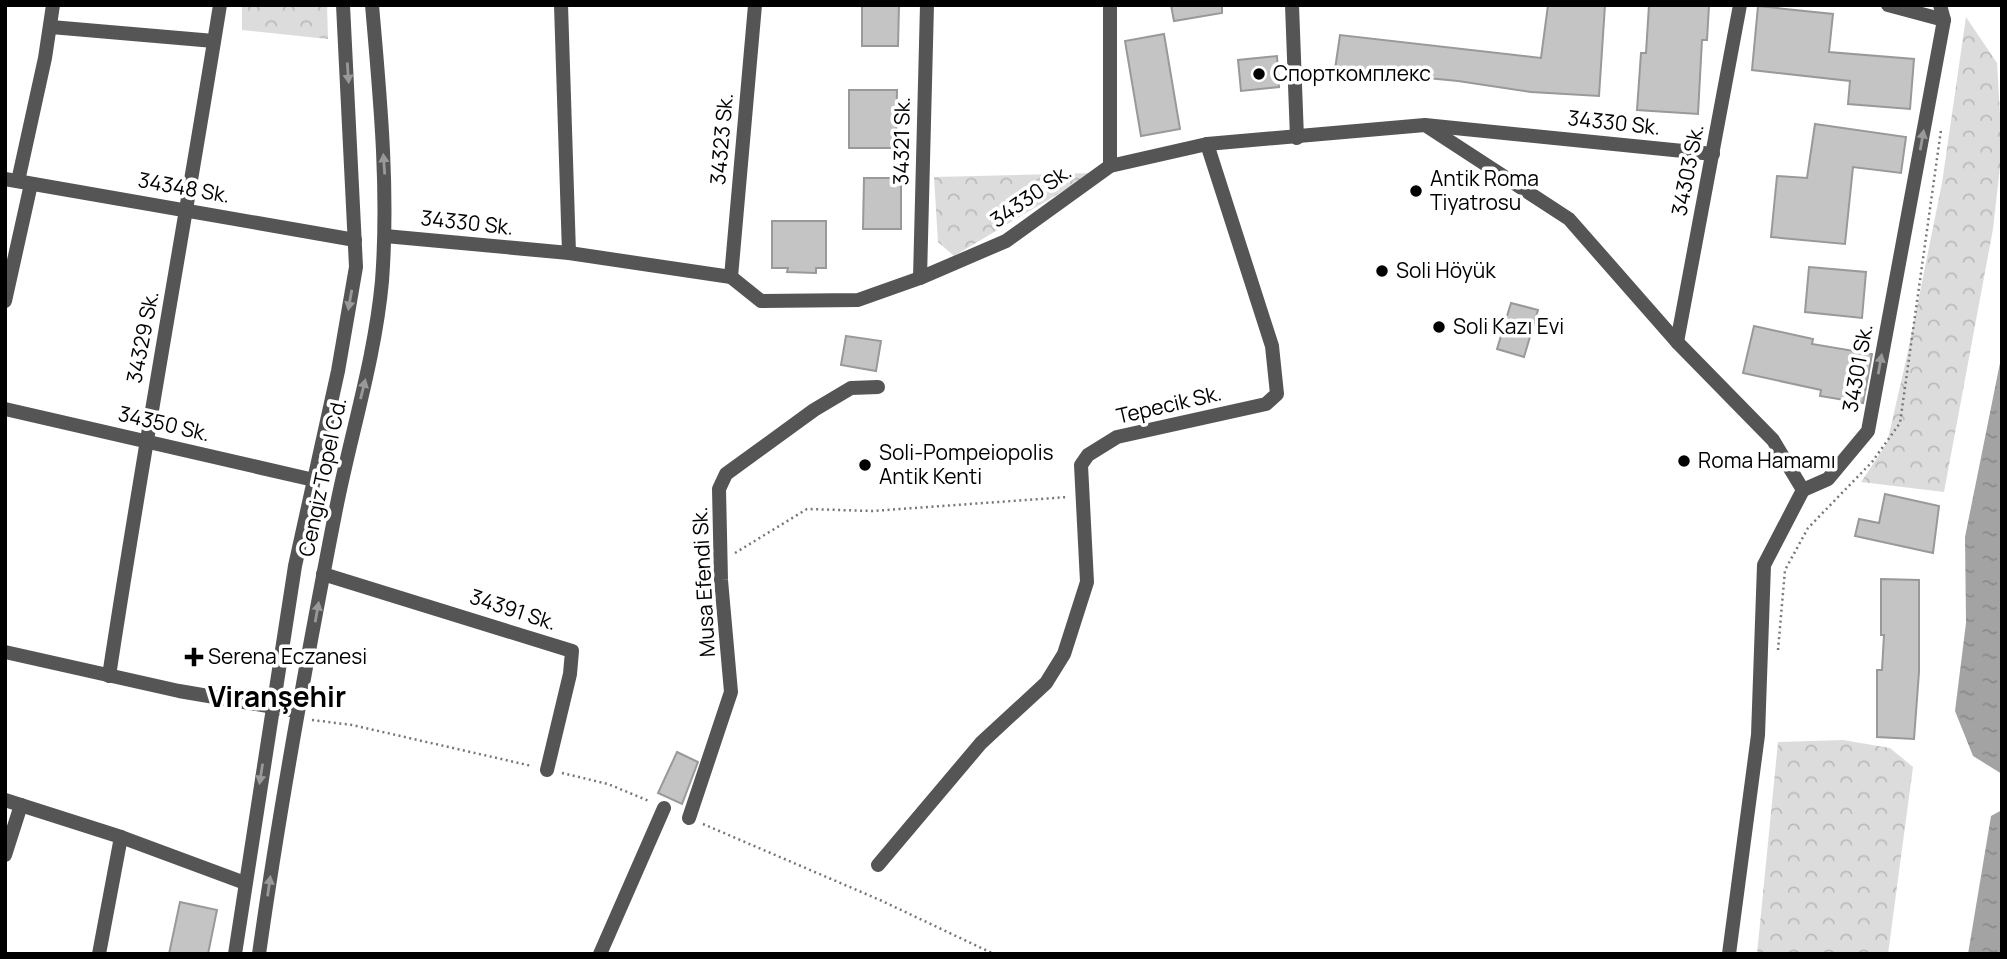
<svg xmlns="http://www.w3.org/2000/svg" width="2007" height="959" viewBox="0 0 2007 959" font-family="Manrope,sans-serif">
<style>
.park{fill:url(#park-crowns)}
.water{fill:url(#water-ripples)}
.building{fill:#c4c4c4;stroke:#999;stroke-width:2}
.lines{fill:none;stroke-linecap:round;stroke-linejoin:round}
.path{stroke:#777;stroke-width:2.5;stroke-dasharray:2 3.5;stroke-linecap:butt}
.minor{stroke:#555;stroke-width:14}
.tertiary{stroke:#555;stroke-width:14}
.oneway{fill:#999}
.poi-dot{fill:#000;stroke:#fff;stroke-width:2.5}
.labels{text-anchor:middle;stroke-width:7;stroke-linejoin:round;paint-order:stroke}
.poi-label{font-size:21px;fill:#000;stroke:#fff;text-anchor:start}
.street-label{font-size:21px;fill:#000;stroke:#fff}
.district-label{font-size:28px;font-weight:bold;fill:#000;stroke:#fff}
</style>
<defs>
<pattern id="park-crowns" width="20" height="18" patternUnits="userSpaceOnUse" patternTransform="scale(1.75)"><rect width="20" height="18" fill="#dcdcdc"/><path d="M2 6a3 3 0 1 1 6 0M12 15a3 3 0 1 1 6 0" fill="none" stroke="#bbb"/></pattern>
<pattern id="water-ripples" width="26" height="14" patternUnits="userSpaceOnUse" patternTransform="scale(1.75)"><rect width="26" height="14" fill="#a3a3a3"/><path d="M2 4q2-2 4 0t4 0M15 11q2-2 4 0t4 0" fill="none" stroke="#8b8b8b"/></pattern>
</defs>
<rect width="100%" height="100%" fill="#fff"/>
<g class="park">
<path d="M242 5H327L328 39 242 30Z"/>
<path d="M1966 17 1997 63 2002 149 1993 229 1944 492 1861 482 1887 443 1907 356 1942 183Z"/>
<path d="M1093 173 954 256 938 242 934 177Z"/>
<path d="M1843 740 1890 748 1913 767 1888 954H1757L1778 742Z"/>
</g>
<g class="water">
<path d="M2002 353V774L1973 756 1955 711 1966 623 1965 537Z"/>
<path d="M2002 810V954H1968L1991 816Z"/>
</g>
<g class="building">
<path d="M862 5H899L898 46H862Z"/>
<path d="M1171 5H1222V13L1174 21Z"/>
<path d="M1548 5H1605L1599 96 1531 92 1458 81 1335 69 1340 35 1541 58Z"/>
<path d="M1649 5H1709L1707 40H1702L1698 114 1637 110 1641 53H1646Z"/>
<path d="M1758 6 1833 14 1829 52 1914 59 1910 109 1848 104 1850 81 1752 70Z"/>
<path d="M1164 34 1180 129 1141 136 1125 41Z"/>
<path d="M1277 56 1279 87 1241 91 1238 60Z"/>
<path d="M849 90H897L896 148H849Z"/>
<path d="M1815 124 1906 137 1901 173 1853 167 1845 244 1771 237 1777 176 1807 178Z"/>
<path d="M864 178H901V229H863Z"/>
<path d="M772 221H826V268H816V273L787 272 788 268H772Z"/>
<path d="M1809 267 1866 272 1862 318 1805 312Z"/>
<path d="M1511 303 1538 310 1524 357 1497 349Z"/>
<path d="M1754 326 1813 339 1812 344 1872 354 1863 403 1820 396 1821 390 1743 373Z"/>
<path d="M846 336 881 341 876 371 841 365Z"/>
<path d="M1885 494 1939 506 1933 553 1855 536 1859 519 1879 523Z"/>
<path d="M1881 579 1919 580V672L1914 739 1877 737V670H1882L1884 635H1881Z"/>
<path d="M677 752 698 762 682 804 658 793Z"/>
<path d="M180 902 217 910 208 954H169Z"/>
</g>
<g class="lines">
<g class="path">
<path d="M735 553 807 509 872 511 1068 497"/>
<path d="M1778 650 1785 570 1808 528 1872 462 1900 423 1941 130"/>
<path d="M312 720 352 725 532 766"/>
<path d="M562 773 608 784 649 801"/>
<path d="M703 824 880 900 994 954"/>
</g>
<g class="minor">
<path d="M561 5 569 253"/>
<path d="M1292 5 1297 138"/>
<path d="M1888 5 1944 20"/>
<path d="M51 27 214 41"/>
<path d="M1428 127 1569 219 1677 342 1773 440 1803 490"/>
<path d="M1110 166V5"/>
<path d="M5 179 355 240"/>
<path d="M18 181 45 58 53 5"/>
<path d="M385 236 569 253 731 277 761 301 858 300 920 278 1006 241 1110 166 1207 144 1425 125 1713 154"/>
<path d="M731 277 755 5"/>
<path d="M920 278 927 5"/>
<path d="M5 301 31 184"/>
<path d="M1677 342 1740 5"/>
<path d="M5 409 314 480"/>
<path d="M323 574 572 651 570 674 547 770"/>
<path d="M109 676C143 452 184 229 220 5"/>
<path d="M5 800 121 837 245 883"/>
<path d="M689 818 731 692 721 580 719 489 726 474 814 410 851 388 878 387"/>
<path d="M5 855 21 805"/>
<path d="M878 865 981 743 1046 683 1064 654 1087 582 1081 465 1088 455 1117 437 1266 404 1277 394 1272 346 1207 144"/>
<path d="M99 954 121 837"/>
<path d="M600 954 664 808"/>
<path d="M1729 954 1758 735 1764 565 1803 490 1828 479 1868 431 1944 20 1940 5"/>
</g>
<g class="tertiary">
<path d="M5 652 179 691 297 711"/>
<path d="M235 954 295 566 338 371 356 267 343 5"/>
<path d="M259 954C280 805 307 657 336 509 351 433 375 358 382 281 389 189 380 97 372 5"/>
</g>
</g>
<defs><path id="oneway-solid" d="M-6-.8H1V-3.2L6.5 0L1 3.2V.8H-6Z" transform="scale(1.75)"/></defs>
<g class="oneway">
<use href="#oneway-solid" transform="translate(348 73) rotate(86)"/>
<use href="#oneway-solid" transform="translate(1922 140) rotate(-80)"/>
<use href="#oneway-solid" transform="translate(384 164) rotate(-94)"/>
<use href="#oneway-solid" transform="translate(350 300) rotate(100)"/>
<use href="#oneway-solid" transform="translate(1880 364) rotate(-80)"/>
<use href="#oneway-solid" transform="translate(363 389) rotate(-76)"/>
<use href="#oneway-solid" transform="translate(317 612) rotate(-80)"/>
<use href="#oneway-solid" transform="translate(261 774) rotate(99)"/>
<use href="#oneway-solid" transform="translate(269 886) rotate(-82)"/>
</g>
<g class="poi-dot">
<circle cx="1259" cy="74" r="7"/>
<circle cx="1416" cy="191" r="7"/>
<circle cx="1382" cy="271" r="7"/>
<circle cx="1439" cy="327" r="7"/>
<circle cx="1684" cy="461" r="7"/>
<circle cx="865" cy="465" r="7"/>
<path d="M190.5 646.5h7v7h7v7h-7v7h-7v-7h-7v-7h7z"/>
</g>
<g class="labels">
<g class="poi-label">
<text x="1273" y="81">Спорткомплекс</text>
<text x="1430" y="186">Antik Roma<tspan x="1430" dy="24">Tiyatrosu</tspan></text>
<text x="1396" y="278">Soli Höyük</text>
<text x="1453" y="334">Soli Kazı Evi</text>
<text x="879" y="460">Soli-Pompeiopolis<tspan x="879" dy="24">Antik Kenti</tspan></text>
<text x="1698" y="468">Roma Hamamı</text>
<text x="208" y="664">Serena Eczanesi</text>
</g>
<g class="street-label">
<text transform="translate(1614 123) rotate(6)" y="7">34330 Sk.</text>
<text transform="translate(722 139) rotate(-85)" y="7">34323 Sk.</text>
<text transform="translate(902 141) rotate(-89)" y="7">34321 Sk.</text>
<text transform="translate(1688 170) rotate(-79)" y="7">34303 Sk.</text>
<text transform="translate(184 188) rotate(10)" y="7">34348 Sk.</text>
<text transform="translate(1031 196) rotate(-35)" y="7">34330 Sk.</text>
<text transform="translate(467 223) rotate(6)" y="7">34330 Sk.</text>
<text transform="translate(143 337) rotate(-79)" y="7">34329 Sk.</text>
<text transform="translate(1858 368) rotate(-80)" y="7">34301 Sk.</text>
<text transform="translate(1169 405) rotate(-13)" y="7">Tepecik Sk.</text>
<text transform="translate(164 424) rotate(13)" y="7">34350 Sk.</text>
<text transform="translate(323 477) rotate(-78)" y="7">Cengiz Topel Cd.</text>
<text transform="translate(704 582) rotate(-93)" y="7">Musa Efendi Sk.</text>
<text transform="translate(513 610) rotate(18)" y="7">34391 Sk.</text>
</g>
<g class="district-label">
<text x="277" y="707">Viranşehir</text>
</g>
</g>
<rect width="2007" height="959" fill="none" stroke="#000000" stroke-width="14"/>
</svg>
